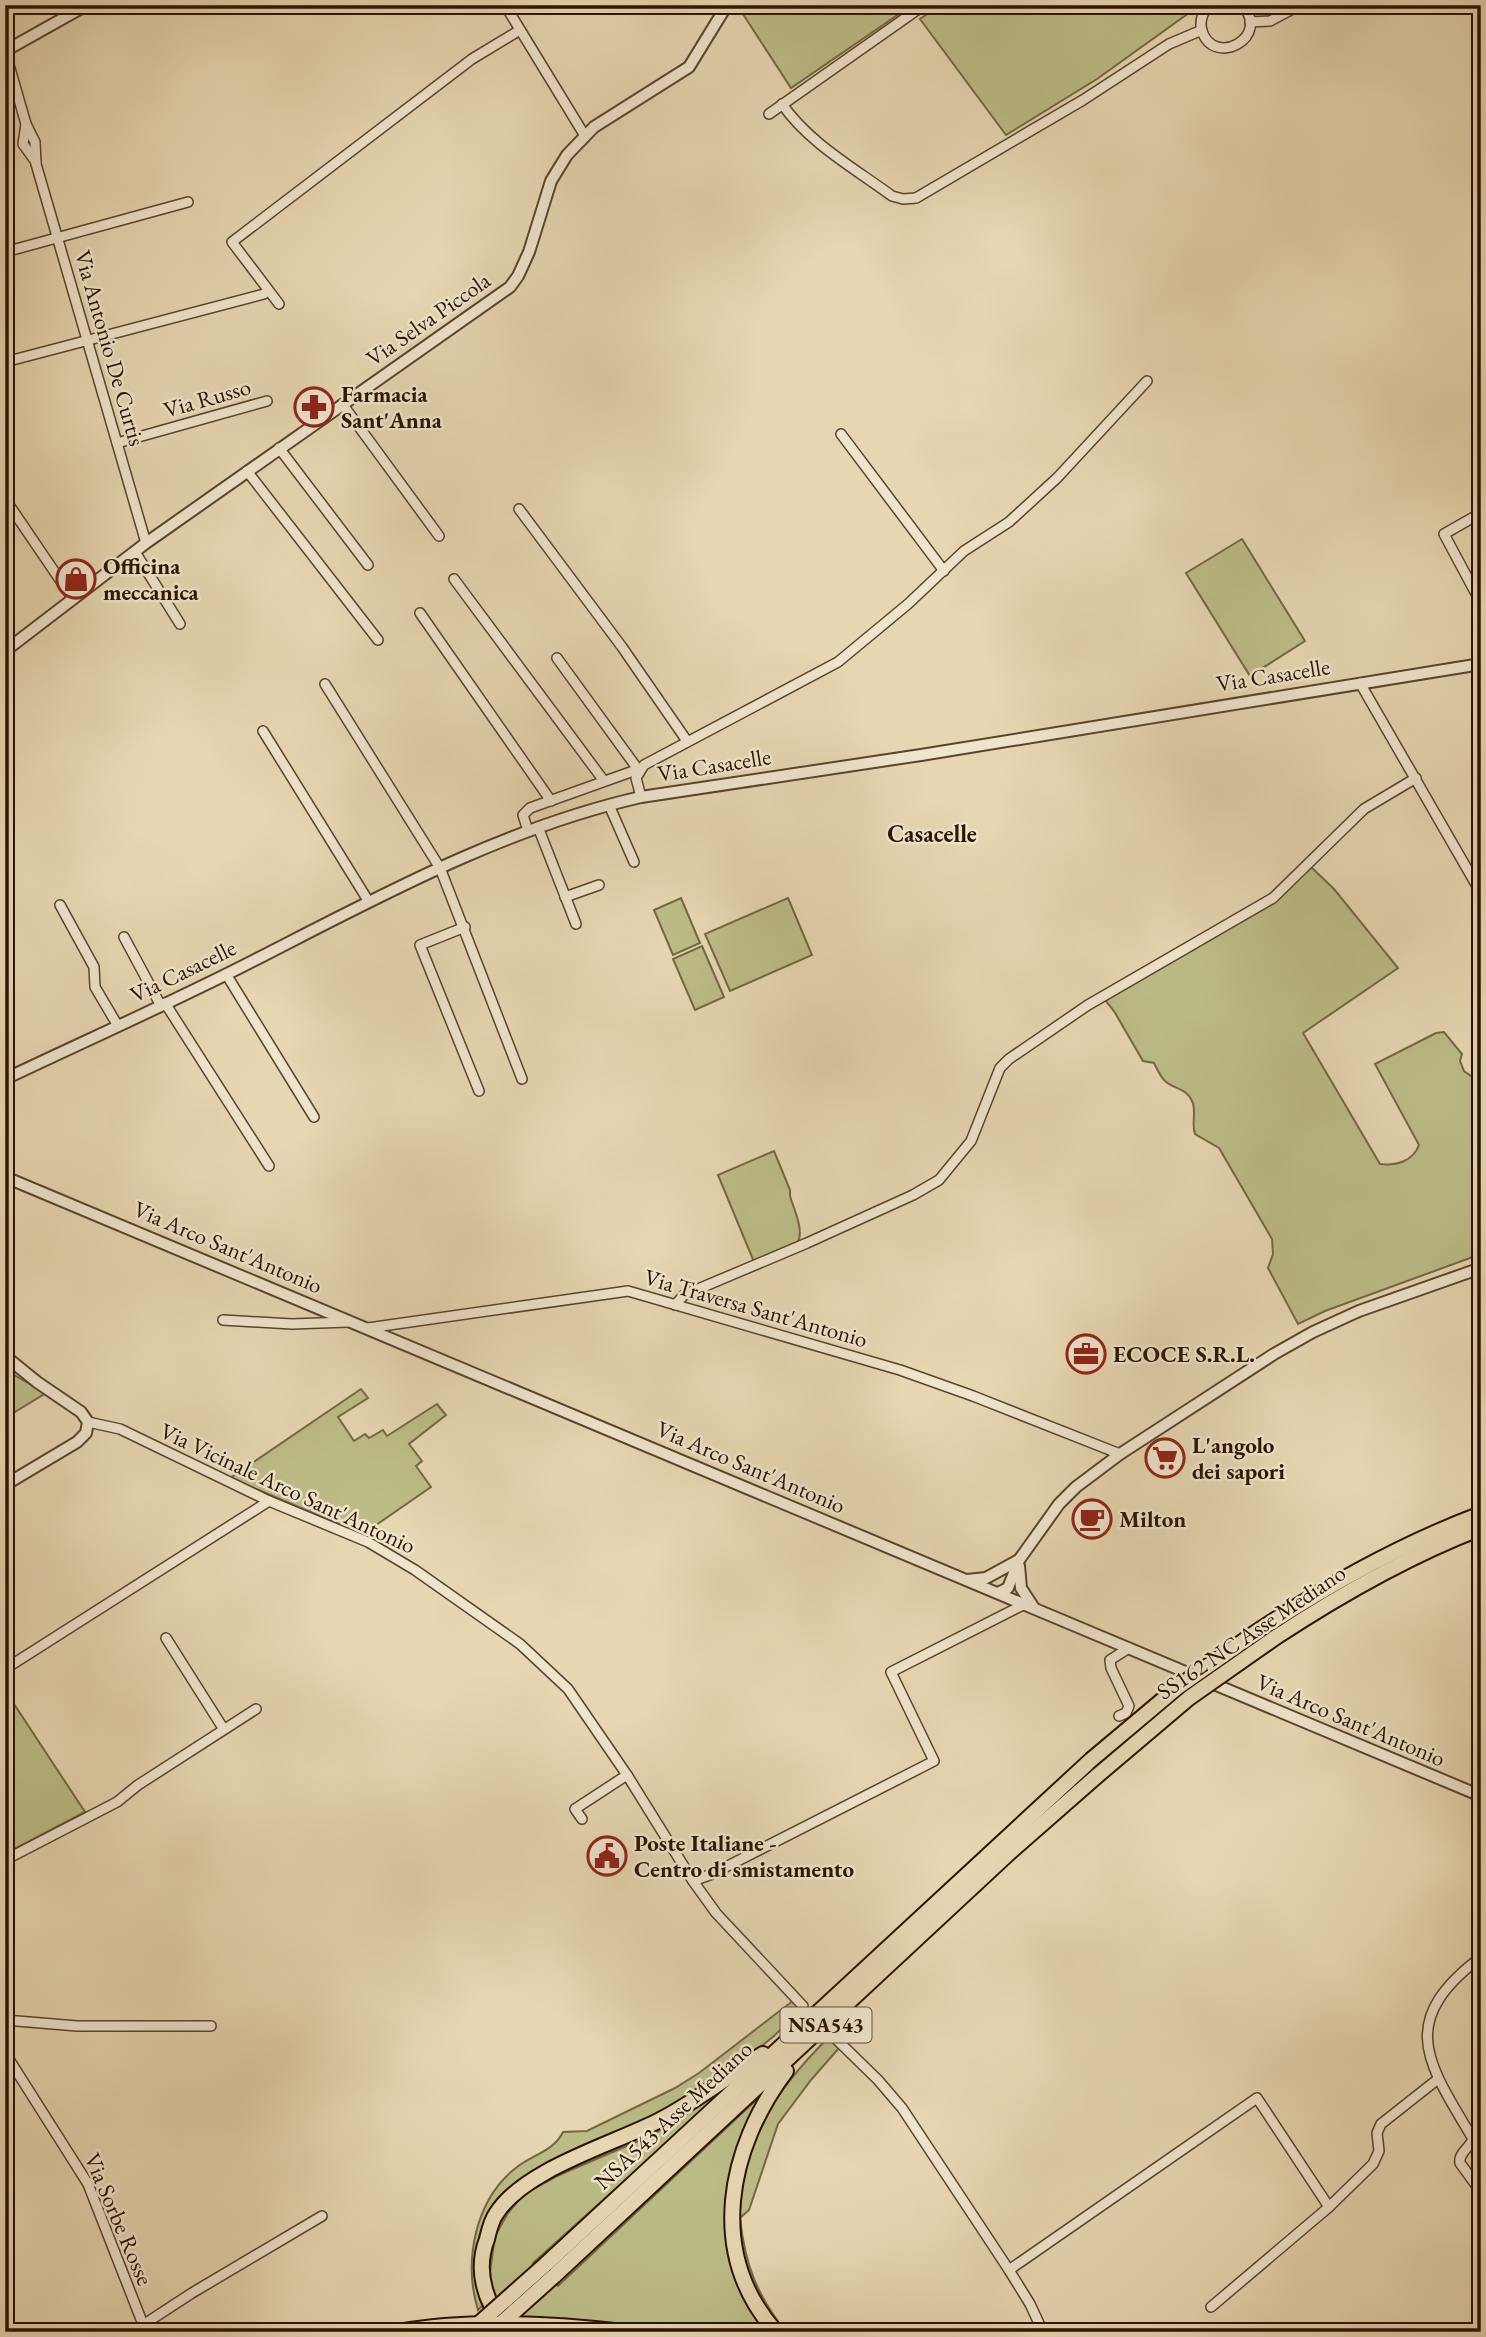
<svg xmlns="http://www.w3.org/2000/svg" width="1486" height="2337" viewBox="0 0 1486 2337" font-family="'EB Garamond',serif">
<style>
.green{fill:#bcbc87;stroke:#746844;stroke-width:2}
.lines{fill:none;stroke-linecap:round;stroke-linejoin:round}
.minor-casing{stroke:#5a442d;stroke-width:12}
.tertiary-casing{stroke:#5a442d;stroke-width:14}
.trunk-casing{stroke:#2b1301;stroke-width:18}
.minor{stroke:#efe4cc;stroke-width:9}
.tertiary{stroke:#efe4cc;stroke-width:10}
.trunk{stroke:#e6d6b1;stroke-width:14}
.trunk-bridge-casing{stroke:#2b1301;stroke-width:18;stroke-linecap:butt}
.trunk-bridge{stroke:#e6d6b1;stroke-width:14}
.labels{text-anchor:middle;stroke-width:5;stroke-linejoin:round;paint-order:stroke}
.shield{fill:#efe4cc;stroke:#66523e;stroke-width:2}
.shield-label{font-size:21px;font-weight:bold;fill:#2b1301}
.street-label{font-size:23px;fill:#2b1301;stroke:#efe4cc}
.poi-label{font-size:23px;font-weight:bold;fill:#2b1301;stroke:#efe4cc;text-anchor:start}
.neighbourhood-label{font-size:24px;font-weight:bold;fill:#2b1301;stroke:#efe4cc}
</style>
<rect width="100%" height="100%" fill="#e6d6b1"/>
<filter id="stains"><feTurbulence type="fractalNoise" baseFrequency=".00286" numOctaves="4"/><feColorMatrix values="0 0 0 0 .2 0 0 0 0 .09 0 0 0 0 .02 0 0 0 .5 -.17"/></filter>
<radialGradient id="worn" r=".72"><stop offset=".6" stop-color="#630" stop-opacity="0"/><stop offset="1" stop-color="#630" stop-opacity=".3"/></radialGradient>
<g class="green">
<path d="M737 5H912L791 88Z"/>
<path d="M940 5H1200L1097 79 1006 135 920 19Z"/>
<path d="M1242 539 1305 641 1250 676 1186 573Z"/>
<path d="M1311 867 1334 889 1398 968 1303 1033 1380 1164C1397 1166 1413 1161 1419 1145L1375 1064 1436 1033 1444 1032 1462 1054 1460 1061 1464 1071 1481 1083V1254L1325 1311 1298 1324 1268 1268 1273 1254 1272 1239 1219 1148 1195 1134C1191 1123 1197 1111 1192 1101 1187 1089 1175 1089 1166 1082 1161 1078 1157 1069 1154 1063L1143 1061 1114 1011 1105 1000 1274 901Z"/>
<path d="M681 898 700 943 673 955 654 910Z"/>
<path d="M788 898 812 955 730 991 705 934Z"/>
<path d="M702 946 724 997 695 1010 673 959Z"/>
<path d="M774 1151 790 1190V1196C794 1210 805 1231 797 1244L754 1262 718 1175Z"/>
<path d="M5 1370 46 1393 5 1418Z"/>
<path d="M361 1389 368 1398 338 1417 354 1441 365 1434 369 1438 383 1430 387 1436 437 1404 446 1415 409 1444 422 1461 416 1466 431 1487 363 1534 230 1478Z"/>
<path d="M14 1704 85 1812 5 1854V1710Z"/>
<path d="M794 2000 802 2008 774 2036 743 2061 679 2104 533 2172 520 2180 504 2196 493 2211 484 2304 478 2310C463 2261 475 2199 517 2167 532 2155 554 2151 563 2132L587 2131 675 2088 699 2073Z"/>
<path d="M828 2038 839 2048 811 2080 778 2124 749 2210 740 2218C745 2265 757 2295 786 2332H516L513 2329 493 2298 490 2272 495 2236 508 2213 524 2194 557 2176 652 2135 710 2099 712 2102 533 2263 558 2286 754 2102 758 2101C738 2138 724 2176 725 2219L739 2218C743 2138 773 2093 828 2038Z"/>
</g>
<g class="lines">
<g class="minor-casing">
<g id="minor">
<path d="M505 5 585 136"/>
<path d="M1209 5C1203 12 1199 21 1202 31 1214 68 1272 37 1242 5"/>
<path d="M1250 22 1270 21 1300 5"/>
<path d="M5 51 26 124 35 142 36 164 146 543"/>
<path d="M782 104C809 143 854 168 892 196L903 199 916 198 1083 100 1169 44 1202 30"/>
<path d="M769 114 924 5"/>
<path d="M26 124 23 144 36 162"/>
<path d="M5 252 188 202"/>
<path d="M279 304 232 242 472 59 520 30"/>
<path d="M5 362 264 294"/>
<path d="M343 405 439 536"/>
<path d="M841 434 944 571"/>
<path d="M117 443 267 401"/>
<path d="M279 448 368 565"/>
<path d="M247 471 378 640"/>
<path d="M5 499 73 599"/>
<path d="M519 509 622 647 687 741"/>
<path d="M1481 513 1444 534 1481 603"/>
<path d="M135 552 180 624"/>
<path d="M454 579 604 781"/>
<path d="M420 613 551 801"/>
<path d="M557 658 637 768"/>
<path d="M1360 683 1481 893"/>
<path d="M325 684 440 868 522 1079"/>
<path d="M263 731 369 902"/>
<path d="M641 797 636 778 644 765 838 662 908 604 964 551 1009 522 1057 478 1147 381"/>
<path d="M609 805 634 862"/>
<path d="M538 827 576 924"/>
<path d="M528 831 523 815 530 808 639 769"/>
<path d="M565 897 599 885"/>
<path d="M60 905 94 967 95 987 118 1026"/>
<path d="M465 927 420 945 479 1091"/>
<path d="M124 937 161 1006"/>
<path d="M226 974 314 1117"/>
<path d="M165 1003 269 1166"/>
<path d="M675 1305 684 1295 807 1243 913 1195 939 1180 971 1141 1000 1068 1009 1059 1088 1005 1273 898 1364 809 1416 778"/>
<path d="M223 1320 292 1324 348 1322"/>
<path d="M368 1328 628 1291 900 1370 973 1396 1120 1454"/>
<path d="M88 1422 120 1429 269 1501 368 1542 415 1570 520 1644 568 1689 627 1775 693 1881 712 1874 934 1761 891 1672 1025 1604"/>
<path d="M166 1638 223 1728"/>
<path d="M5 1669 269 1501"/>
<path d="M1119 1716 1126 1713 1129 1706 1111 1668 1110 1660 1129 1648"/>
<path d="M582 1819 575 1809 627 1775"/>
<path d="M5 1860 117 1802 138 1785 256 1709"/>
<path d="M693 1881 716 1913 803 2006"/>
<path d="M1481 1957C1395 2022 1428 2063 1473 2139 1470 2148 1458 2153 1460 2163L1481 2192"/>
<path d="M5 2020 77 2026H211"/>
<path d="M832 2035 878 2080 902 2108 1009 2270 1030 2304 1043 2332"/>
<path d="M5 2053 88 2184 146 2332"/>
<path d="M1009 2270 1257 2098 1329 2207"/>
<path d="M1211 2307 1329 2207 1373 2164 1379 2151 1377 2133 1381 2124 1438 2079"/>
<path d="M143 2325 192 2293 322 2216"/>
</g>
</g>
<g class="tertiary-casing">
<g id="tertiary">
<path d="M5 51 87 5"/>
<path d="M5 651 146 543 510 287 518 276 529 252 551 181 567 155 594 127 689 67 727 5"/>
<path d="M5 1079C85 1041 166 1005 245 965 373 900 500 829 641 797L921 755 1481 664"/>
<path d="M5 1177 1481 1796"/>
<path d="M5 1356 37 1382 81 1412 88 1422 86 1433 77 1442 5 1485"/>
<path d="M1019 1566 1021 1588 1034 1608"/>
<path d="M967 1580 986 1578 1019 1560"/>
<path d="M998 1593 1008 1588 1019 1560 1059 1504 1076 1487 1120 1454 1274 1354 1313 1332 1359 1311 1481 1268"/>
</g>
</g>
<g class="trunk-casing">
<g id="trunk">
<path d="M1255 1633C1326 1586 1401 1544 1481 1514"/>
<path d="M1276 1637C1340 1595 1408 1556 1481 1528"/>
<path d="M546 2264 1091 1760"/>
<path d="M554 2276 1009 1853 1098 1775"/>
<path d="M508 2332C486 2304 474 2273 487 2239 489 2231 491 2221 496 2214 524 2169 614 2144 660 2120 697 2101 729 2075 763 2054"/>
<path d="M776 2332C706 2253 728 2148 786 2071"/>
</g>
</g>
<use href="#minor" class="minor"/>
<use href="#tertiary" class="tertiary"/>
<use href="#trunk" class="trunk"/>
<g class="trunk-bridge-casing">
<g id="trunk-bridge">
<path d="M1091 1760 1178 1687 1255 1633"/>
<path d="M1098 1775 1189 1698 1276 1637"/>
<path d="M474 2328 546 2264"/>
<path d="M496 2328 554 2276"/>
<path d="M398 2332C467 2319 555 2324 624 2332"/>
</g>
</g>
<use href="#trunk-bridge" class="trunk-bridge"/>
</g>
<defs>
<g id="pharmacy-ring" transform="scale(2.0125)"><circle r="9.5" fill="#efe4cc" stroke="#8f2418" stroke-width="1.5"/><path d="M-2-6h4v4h4v4h-4v4h-4v-4h-4v-4h4Z" fill="#8f2418"/></g>
<g id="shop-ring" transform="scale(2.0125)"><circle r="9.5" fill="#efe4cc" stroke="#8f2418" stroke-width="1.5"/><path d="M-5-2.5h2.3a2.7 3.5 0 0 1 5.4 0H5L5.5 6h-11ZM-1.5-2.5h3a1.5 2.3 0 0 0-3 0Z" fill="#8f2418"/></g>
<g id="office-ring" transform="scale(2.0125)"><circle r="9.5" fill="#efe4cc" stroke="#8f2418" stroke-width="1.5"/><path d="M-6-3h4V-5.5h4V-3h4V5H-6ZM-1-4.5V-3h2v-1.5ZM-6 0V1H6V0Z" fill="#8f2418"/></g>
<g id="supermarket-ring" transform="scale(2.0125)"><circle r="9.5" fill="#efe4cc" stroke="#8f2418" stroke-width="1.5"/><path d="M-6-5.5h2.5l.6 2H6L4.5 2H-2.5L-4.4-4H-6ZM-1.5 3.2a1.3 1.3 0 1 0 .1 0ZM3 3.2a1.3 1.3 0 1 0 .1 0Z" fill="#8f2418"/></g>
<g id="cafe-ring" transform="scale(2.0125)"><circle r="9.5" fill="#efe4cc" stroke="#8f2418" stroke-width="1.5"/><path d="M-5.5-4.5H6V0H3Q3 3.5 0 3.5H-2.5Q-5.5 3.5-5.5 0ZM3-3.2v2h1.7v-2ZM-6 4.5H4V6H-6Z" fill="#8f2418"/></g>
<g id="civic-ring" transform="scale(2.0125)"><circle r="9.5" fill="#efe4cc" stroke="#8f2418" stroke-width="1.5"/><path d="M-.6-6.5H3V-4.5H.6V-3L4-1V1h2V6H-6V1h2V-1L-.6-3ZM-1.2 2.5V6h2.4V2.5Z" fill="#8f2418"/></g>
</defs>
<g fill-rule="evenodd">
<use href="#pharmacy-ring" x="314" y="407"/>
<use href="#shop-ring" x="76" y="579"/>
<use href="#office-ring" x="1086" y="1354"/>
<use href="#supermarket-ring" x="1165" y="1458"/>
<use href="#cafe-ring" x="1092" y="1519"/>
<use href="#civic-ring" x="607" y="1856"/>
</g>
<g class="labels">
<rect class="shield" x="780.5" y="2007.5" width="91" height="35" rx="5"/>
<g class="shield-label">
<text x="826" y="2032">NSA543</text>
</g>
<g class="street-label">
<text transform="translate(428 319) rotate(-35)" y="8">Via Selva Piccola</text>
<text transform="translate(110 348) rotate(74)" y="8">Via Antonio De Curtis</text>
<text transform="translate(207 398) rotate(-16)" y="8">Via Russo</text>
<text transform="translate(1273 675) rotate(-9)" y="8">Via Casacelle</text>
<text transform="translate(714 765) rotate(-9)" y="8">Via Casacelle</text>
<text transform="translate(183 971) rotate(-26)" y="8">Via Casacelle</text>
<text transform="translate(228 1247) rotate(23)" y="8">Via Arco Sant'Antonio</text>
<text transform="translate(756 1308) rotate(16)" y="8">Via Traversa Sant'Antonio</text>
<text transform="translate(751 1467) rotate(23)" y="8">Via Arco Sant'Antonio</text>
<text transform="translate(288 1488) rotate(25)" y="8">Via Vicinale Arco Sant'Antonio</text>
<text transform="translate(1251 1632) rotate(-34)" y="8">SS162 NC Asse Mediano</text>
<text transform="translate(1351 1720) rotate(23)" y="8">Via Arco Sant'Antonio</text>
<text transform="translate(673 2115) rotate(-43)" y="8">NSA543 Asse Mediano</text>
<text transform="translate(119 2219) rotate(67)" y="8">Via Sorbe Rosse</text>
</g>
<g class="poi-label">
<text x="341" y="402">Farmacia<tspan x="341" dy="26">Sant'Anna</tspan></text>
<text x="103" y="574">Officina<tspan x="103" dy="26">meccanica</tspan></text>
<text x="1113" y="1362">ECOCE S.R.L.</text>
<text x="1192" y="1453">L'angolo<tspan x="1192" dy="26">dei sapori</tspan></text>
<text x="1119" y="1527">Milton</text>
<text x="634" y="1851">Poste Italiane -<tspan x="634" dy="26">Centro di smistamento</tspan></text>
</g>
<g class="neighbourhood-label">
<text x="932" y="842">Casacelle</text>
</g>
</g>
<rect width="1486" height="2337" fill="none" stroke="#e6d6b1" stroke-width="28"/>
<rect x="7" y="7" width="1472" height="2323" fill="none" stroke="#2b1301" stroke-width="3.5"/>
<rect x="14" y="14" width="1458" height="2309" fill="none" stroke="#2b1301" stroke-width="2"/>
<rect width="100%" height="100%" filter="url(#stains)"/>
<rect width="100%" height="100%" fill="url(#worn)"/>
</svg>
